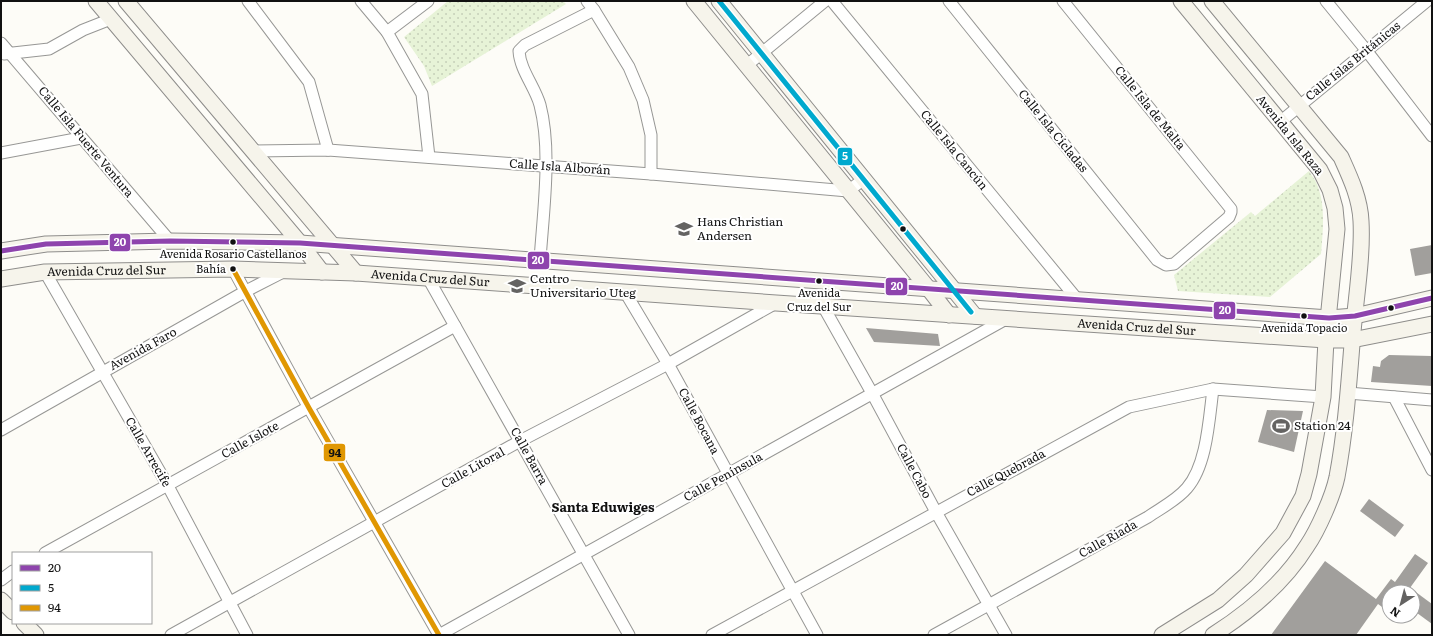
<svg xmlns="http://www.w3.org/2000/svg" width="1433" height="636" viewBox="0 0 1433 636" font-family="Literata,serif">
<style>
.park{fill:url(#park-dots)}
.building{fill:#a19f9c}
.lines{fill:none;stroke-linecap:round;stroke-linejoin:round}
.street-casing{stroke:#979795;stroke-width:13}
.secondary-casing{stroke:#8e8d8b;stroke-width:17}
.street{stroke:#fffffe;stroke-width:11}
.secondary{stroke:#f6f4eb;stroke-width:15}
.bus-1-casing{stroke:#fff;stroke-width:8}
.bus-2-casing{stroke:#fff;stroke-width:8}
.bus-3-casing{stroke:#fff;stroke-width:8}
.bus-1{stroke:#8e44ad;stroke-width:5}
.bus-2{stroke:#00a9ce;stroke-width:5}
.bus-3{stroke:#e09702;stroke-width:5}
.bus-dot{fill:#111;stroke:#fff;stroke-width:1.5}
.labels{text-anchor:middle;stroke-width:4;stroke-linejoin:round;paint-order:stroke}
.bus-label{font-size:11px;fill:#111;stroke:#fff}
.street-label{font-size:12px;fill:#111;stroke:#fff}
.poi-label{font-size:12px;fill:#111;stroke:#fff;text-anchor:start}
.neighbourhood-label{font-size:13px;font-weight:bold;fill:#111;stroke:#fff}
.line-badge{stroke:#fff;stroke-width:1.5}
.badge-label{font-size:11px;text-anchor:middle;font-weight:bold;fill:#fff}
.pale-badge-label{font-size:11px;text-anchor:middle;font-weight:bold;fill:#111}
</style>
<defs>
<pattern id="park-dots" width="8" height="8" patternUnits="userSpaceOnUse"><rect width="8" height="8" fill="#e7f3d7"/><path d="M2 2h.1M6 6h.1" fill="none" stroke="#c5cfb8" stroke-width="1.8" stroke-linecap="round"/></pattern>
</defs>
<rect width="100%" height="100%" fill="#fdfcf7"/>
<g class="park">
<path d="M448 1H563L566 4 432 86 424 66 404 37Z"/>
<path d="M1309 171C1311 175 1314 178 1316 182 1326 203 1323 231 1321 254L1270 297 1178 291 1174 275 1251 212 1255 216Z"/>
</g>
<g class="building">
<path d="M1432 245V273L1415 276 1410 249Z"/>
<path d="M866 328 938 334 940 346 874 342Z"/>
<path d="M1389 355 1432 356V386L1371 382 1373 366 1380 367 1381 361Z"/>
<path d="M1267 410 1303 411 1294 452 1258 442Z"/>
<path d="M1369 499 1404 525 1395 537 1360 511Z"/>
<path d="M1415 554 1428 563 1407 592H1389V612L1378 604 1356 635H1271L1325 561 1376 599 1391 579 1395 582Z"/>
<path d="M1413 590 1432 604V624L1413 610Z"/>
</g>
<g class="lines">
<g class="street-casing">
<g id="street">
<path d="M248 1 309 82 328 150"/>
<path d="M361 1 387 32 422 94 429 157"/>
<path d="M587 1 594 10 629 67 643 100 651 135V174"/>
<path d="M832 1 1077 299"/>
<path d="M949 1 1157 260 1166 265 1174 264 1229 217 1231 212V209L1063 1"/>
<path d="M1326 1 1366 50 1432 136"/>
<path d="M387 32 428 1"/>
<path d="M1 43 170 241"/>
<path d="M4 54 49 49 83 30 111 19"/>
<path d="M746 66 825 1"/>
<path d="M1280 122 1427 1"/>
<path d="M252 151 328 150 651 174 848 191 864 179"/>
<path d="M1 153 81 138"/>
<path d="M540 260C543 213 552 151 540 105 535 87 520 70 519 51L525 45 594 10"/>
<path d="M233 269 309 408 439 635"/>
<path d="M45 272 168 486 247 635"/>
<path d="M428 278 629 635"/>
<path d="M625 292 668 364 817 635"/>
<path d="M823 306 872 393 936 512 1006 635"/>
<path d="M1348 393 1432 400"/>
<path d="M1394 397 1432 470"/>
<path d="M1 430 246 291 285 271"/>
<path d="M45 553 455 326"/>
<path d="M1 580 13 571"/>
<path d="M171 635 520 441 668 364 776 303"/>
<path d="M439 635 1006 319"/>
<path d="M712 635 1129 407 1213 389 1323 397"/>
<path d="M934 635 1148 517C1161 508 1177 500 1187 488 1207 465 1209 419 1213 389"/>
</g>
</g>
<g class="secondary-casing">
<g id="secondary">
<path d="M96 1 300 243 322 272"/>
<path d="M126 1 356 273"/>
<path d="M694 1 928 288 949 315"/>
<path d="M719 1 975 316"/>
<path d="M1212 1 1341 157C1350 177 1360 198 1361 221 1363 256 1356 297 1353 332 1349 380 1346 429 1337 477 1333 496 1318 530 1307 546 1284 583 1249 612 1213 635"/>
<path d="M1 251 46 244 170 241 300 243 1329 318 1355 316 1432 298"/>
<path id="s1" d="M1 279 45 272 233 269 356 273 776 303 1326 340H1352L1432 324"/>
<path d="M1 600 13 612"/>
<path d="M24 623 36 635"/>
<path d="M1162 635 1218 600 1246 575 1283 533 1303 496 1309 474 1323 397 1326 340 1337 229 1335 208 1330 190 1320 170 1181 1"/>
</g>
</g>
<use href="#street" class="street"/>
<use href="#secondary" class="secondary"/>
<g class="bus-1-casing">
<path id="bus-1" d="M1 251 46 244 170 241 300 243 1329 318 1355 316 1432 298"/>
</g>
<g class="bus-2-casing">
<path id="bus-2" d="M719 1 971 312"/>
</g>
<g class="bus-3-casing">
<path id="bus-3" d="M233 269 309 408 439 635"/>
</g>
<use href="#bus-1" class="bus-1"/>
<use href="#bus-2" class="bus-2"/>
<use href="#bus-3" class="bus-3"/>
</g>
<defs>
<g id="school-bare" transform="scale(1.38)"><path d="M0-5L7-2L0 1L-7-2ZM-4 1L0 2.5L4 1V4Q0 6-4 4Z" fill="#646362" stroke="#fff" stroke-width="2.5" paint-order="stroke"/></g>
<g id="university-bare" transform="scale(1.38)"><path d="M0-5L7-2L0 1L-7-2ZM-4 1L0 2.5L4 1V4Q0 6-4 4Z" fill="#646362" stroke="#fff" stroke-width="2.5" paint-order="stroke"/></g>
<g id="stadium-bare" transform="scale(1.38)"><path d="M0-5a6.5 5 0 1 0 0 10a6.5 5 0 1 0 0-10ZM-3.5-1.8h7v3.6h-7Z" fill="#646362" stroke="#fff" stroke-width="2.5" paint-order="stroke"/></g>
</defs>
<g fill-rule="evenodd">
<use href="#school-bare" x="684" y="229"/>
<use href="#university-bare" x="517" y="286"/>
<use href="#stadium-bare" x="1281" y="426"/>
</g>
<g class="bus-dot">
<circle cx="903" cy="229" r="3.5"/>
<circle cx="233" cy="242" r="3.5"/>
<circle cx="233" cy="269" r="3.5"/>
<circle cx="819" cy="281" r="3.5"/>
<circle cx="1391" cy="308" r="3.5"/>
<circle cx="1304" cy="316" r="3.5"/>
</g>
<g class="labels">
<g class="bus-label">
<text x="233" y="258">Avenida Rosario Castellanos</text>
<text x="226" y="273" text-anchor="end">Bahía</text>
<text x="819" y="297">Avenida<tspan x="819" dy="14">Cruz del Sur</tspan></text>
<text x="1304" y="332">Avenida Topacio</text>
</g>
<g class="street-label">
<text transform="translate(1353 61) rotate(-39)" y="4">Calle Islas Británicas</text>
<text transform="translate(1150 108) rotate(51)" y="4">Calle Isla de Malta</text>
<text transform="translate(1053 131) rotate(51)" y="4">Calle Isla Cícladas</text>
<text transform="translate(1290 135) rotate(51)" y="4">Avenida Isla Raza</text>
<text transform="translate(86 142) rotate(50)" y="4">Calle Isla Fuerte Ventura</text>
<text transform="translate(954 150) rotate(51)" y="4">Calle Isla Cancún</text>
<text transform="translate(560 167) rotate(4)" y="4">Calle Isla Alborán</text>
<text dy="4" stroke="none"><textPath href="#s1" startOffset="106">Avenida Cruz del Sur</textPath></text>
<text dy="4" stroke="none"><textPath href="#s1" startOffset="430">Avenida Cruz del Sur</textPath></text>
<text dy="4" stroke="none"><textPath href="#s1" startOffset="1138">Avenida Cruz del Sur</textPath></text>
<text transform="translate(143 349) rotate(-29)" y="4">Avenida Faro</text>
<text transform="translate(699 421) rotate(62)" y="4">Calle Bocana</text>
<text transform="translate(250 440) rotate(-29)" y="4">Calle Islote</text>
<text transform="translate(148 452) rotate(60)" y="4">Calle Arrecife</text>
<text transform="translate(529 456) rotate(61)" y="4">Calle Barra</text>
<text transform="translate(473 468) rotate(-29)" y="4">Calle Litoral</text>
<text transform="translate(914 471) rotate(62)" y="4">Calle Cabo</text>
<text transform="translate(1006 473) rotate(-28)" y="4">Calle Quebrada</text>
<text transform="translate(723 477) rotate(-29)" y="4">Calle Península</text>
<text transform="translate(1108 539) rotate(-29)" y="4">Calle Riada</text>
</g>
<g class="poi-label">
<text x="697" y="226">Hans Christian<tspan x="697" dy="14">Andersen</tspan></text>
<text x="530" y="283">Centro<tspan x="530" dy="14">Universitario Uteg</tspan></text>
<text x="1294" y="430">Station 24</text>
</g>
<g class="neighbourhood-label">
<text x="603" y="512">Santa Eduwiges</text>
</g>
</g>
<g class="line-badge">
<rect x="837" y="147" width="16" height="19" rx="4" fill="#00a9ce"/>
<rect x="109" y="233" width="22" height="19" rx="4" fill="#8e44ad"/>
<rect x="527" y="251" width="23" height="19" rx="4" fill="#8e44ad"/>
<rect x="885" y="277" width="23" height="19" rx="4" fill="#8e44ad"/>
<rect x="1213" y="301" width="23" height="19" rx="4" fill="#8e44ad"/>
<rect x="323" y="443" width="23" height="19" rx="4" fill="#e09702"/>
</g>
<g class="badge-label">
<text x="845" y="160">5</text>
<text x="120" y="246">20</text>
<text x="538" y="264">20</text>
<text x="897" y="290">20</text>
<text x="1225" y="314">20</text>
</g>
<g class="pale-badge-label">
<text x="335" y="457">94</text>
</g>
<rect width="1433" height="636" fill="none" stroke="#111111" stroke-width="4"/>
<rect x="12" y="552" width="140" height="72" fill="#ffffff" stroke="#a0a0a0"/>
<rect x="20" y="565" width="20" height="6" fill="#8e44ad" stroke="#a0a0a0"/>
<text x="48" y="572" font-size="12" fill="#111111">20</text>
<rect x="20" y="585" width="20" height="6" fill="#00a9ce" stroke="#a0a0a0"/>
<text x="48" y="592" font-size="12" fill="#111111">5</text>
<rect x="20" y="605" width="20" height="6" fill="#e09702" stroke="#a0a0a0"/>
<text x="48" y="612" font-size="12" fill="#111111">94</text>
<g transform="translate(1401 604) rotate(216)"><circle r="19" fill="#ffffff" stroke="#a0a0a0"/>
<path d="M0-3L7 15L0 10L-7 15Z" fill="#646362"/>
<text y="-6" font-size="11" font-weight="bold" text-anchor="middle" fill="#111111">N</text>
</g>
</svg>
